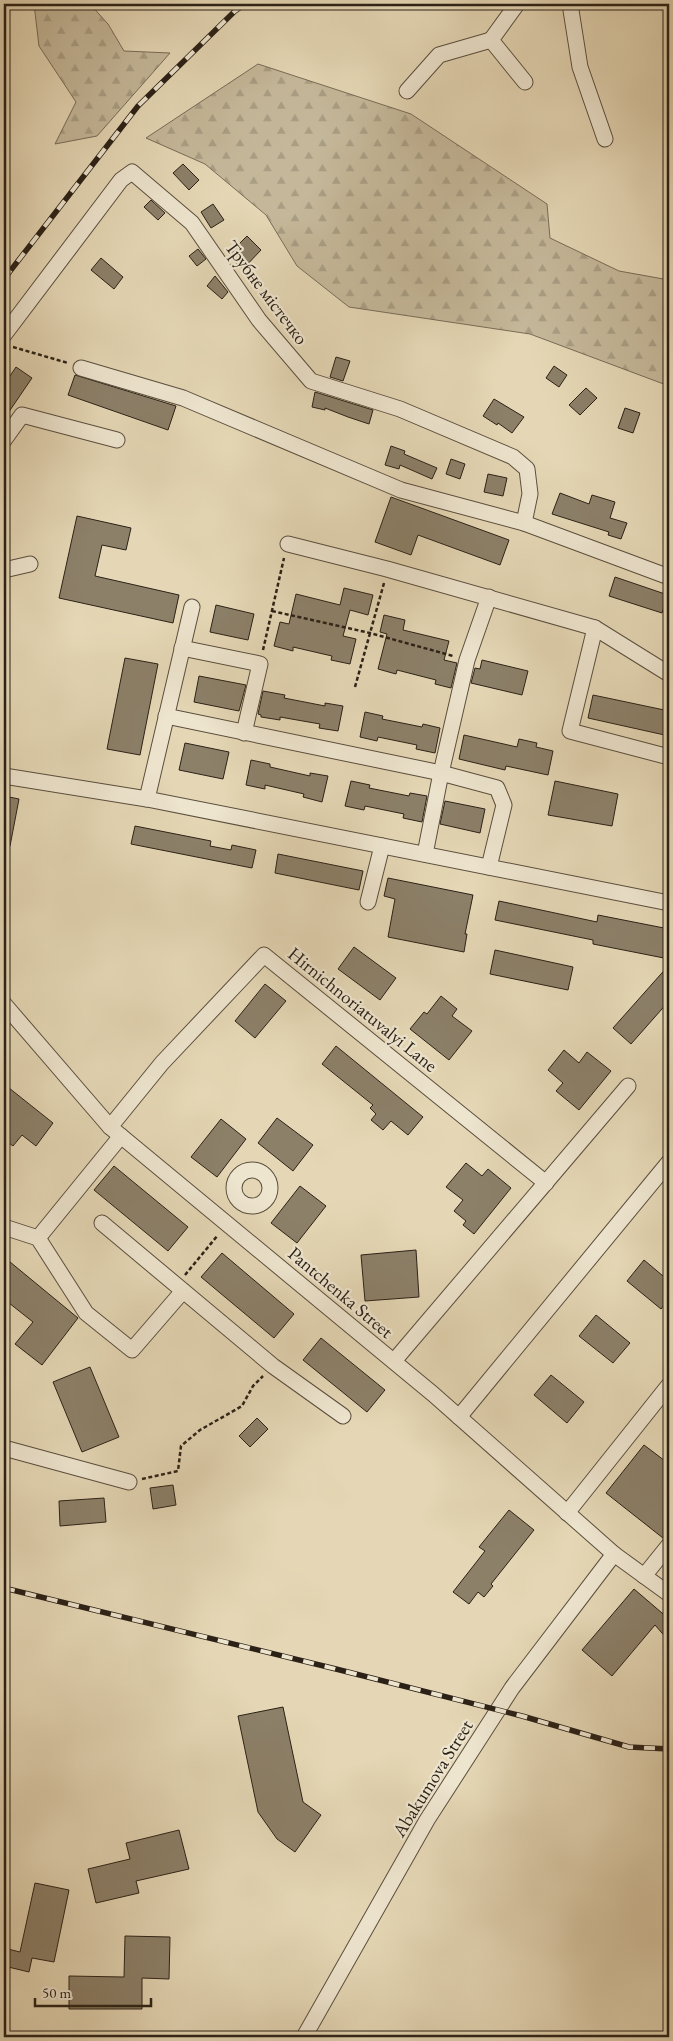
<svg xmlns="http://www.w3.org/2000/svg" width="673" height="2041" viewBox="0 0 673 2041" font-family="'EB Garamond',serif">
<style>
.forest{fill:url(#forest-firs);stroke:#786c58}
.building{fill:#8c8069;stroke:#2b2117}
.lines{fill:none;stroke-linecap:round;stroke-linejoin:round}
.minor-casing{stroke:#5a4e3e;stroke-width:17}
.path{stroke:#2b2117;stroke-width:2.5;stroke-dasharray:4 2.5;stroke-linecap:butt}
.minor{stroke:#eee5cf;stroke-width:15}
.rail-casing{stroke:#2b2117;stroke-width:5.5}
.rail{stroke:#eee5cf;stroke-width:4;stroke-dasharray:11;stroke-linecap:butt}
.labels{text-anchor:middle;stroke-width:4.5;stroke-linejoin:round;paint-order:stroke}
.street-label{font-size:19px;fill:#2b2117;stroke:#eee5cf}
</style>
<defs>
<pattern id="forest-firs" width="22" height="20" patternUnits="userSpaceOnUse" patternTransform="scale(1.25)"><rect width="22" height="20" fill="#c5b89a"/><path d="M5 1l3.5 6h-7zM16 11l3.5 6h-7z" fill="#a99e84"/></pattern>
</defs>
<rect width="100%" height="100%" fill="#e5d7b5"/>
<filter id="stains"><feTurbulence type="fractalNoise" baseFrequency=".004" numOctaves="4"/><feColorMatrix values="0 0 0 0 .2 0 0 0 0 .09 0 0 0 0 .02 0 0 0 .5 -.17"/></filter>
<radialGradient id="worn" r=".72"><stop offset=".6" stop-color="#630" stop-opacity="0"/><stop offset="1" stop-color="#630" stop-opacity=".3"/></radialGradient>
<g class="forest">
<path d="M34 4H90L108 24 124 51 170 53 97 136 55 144 76 102 39 46Z"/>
<path d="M258 64 411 114 547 204 550 238 619 271 669 280V386L530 334 349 307 297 266 266 215 205 164 146 138Z"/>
</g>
<g class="building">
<path d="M183 164 199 180 189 190 173 173Z"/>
<path d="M151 200 165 213 158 220 144 207Z"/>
<path d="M213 204 224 220 211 228 201 212Z"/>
<path d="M247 236 261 250 243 269 228 255Z"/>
<path d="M198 249 206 259 197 266 189 256Z"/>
<path d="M101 258 123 277 114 289 91 270Z"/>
<path d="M215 276 228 292 222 299 207 286Z"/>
<path d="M336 357 350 361 343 381 330 377Z"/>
<path d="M554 366 567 375 559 387 546 378Z"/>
<path d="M16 367 32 378 4 419V385Z"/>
<path d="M75 375 176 406 168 430 68 395Z"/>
<path d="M586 388 597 398 580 415 569 405Z"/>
<path d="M315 392 373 410 369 424 348 417 325 408V410L312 407Z"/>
<path d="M494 399 524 417 512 433 498 423 497 425 483 416Z"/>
<path d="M625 408 640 413 633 433 618 428Z"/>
<path d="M391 446 405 451 404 454 437 468 432 479 400 465 399 469 385 465Z"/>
<path d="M451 459 465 464 460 479 446 474Z"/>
<path d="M488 474 507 478 503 496 484 492Z"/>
<path d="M560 493 589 504 592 495 615 502 610 518 627 523 621 539 608 535 609 532 552 514Z"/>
<path d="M391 497 509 540 500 565 418 535 411 555 375 542Z"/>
<path d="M77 516 131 528 126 550 102 545 95 576 179 595 173 623 59 598Z"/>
<path d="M615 577 668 595 662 613 609 596Z"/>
<path d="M344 588 373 595 368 615 350 610 343 636 356 639 350 664 331 660 332 656 293 647V651L274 646 280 622 289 624 296 594 340 605Z"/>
<path d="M216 605 254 614 248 640 210 632Z"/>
<path d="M384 615 405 620 403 630 449 641 444 660 457 663 451 688 435 684 436 680 397 670 396 674 378 669 387 634 380 632Z"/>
<path d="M125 658 158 664 140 755 107 749Z"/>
<path d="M482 660 528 671 522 695 471 683 475 668 480 669Z"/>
<path d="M199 676 246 685 239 711 194 702Z"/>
<path d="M263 691 285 695 284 698 325 706V703L343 706 338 731 319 728 320 724 280 717V720L261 717V715L258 714Z"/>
<path d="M593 695 669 711V736L588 718Z"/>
<path d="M365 712 383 716 382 719 422 727 423 724 440 728 435 753 416 749 417 745 378 737 377 741 360 737Z"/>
<path d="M464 735 517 747 519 739 537 743 536 747 553 751 548 775 506 766 505 770 459 759Z"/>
<path d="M185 743 229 752 223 779 179 770Z"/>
<path d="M251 760 270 764V767L310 776V773L328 776 322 802 303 797 304 794 265 785V789L246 785Z"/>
<path d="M351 781 370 785 369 788 409 796 410 793 427 796 422 822 403 818 404 814 365 806 364 810 345 806Z"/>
<path d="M555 781 618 794 612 826 548 815Z"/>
<path d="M4 796 19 799 10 846 4 845Z"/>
<path d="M445 801 485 809 480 833 440 824Z"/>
<path d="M135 826 211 841 210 846 231 850 232 845 256 850 252 868 131 844Z"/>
<path d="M278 854 363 871 359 890 275 873Z"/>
<path d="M388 878 473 895 465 934H467L464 952 388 937 395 899 384 896Z"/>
<path d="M499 901 597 922 598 915 669 929V959L593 944V940L495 920Z"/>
<path d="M354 947 396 978 380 1000 338 969Z"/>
<path d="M495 950 573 967 568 990 490 974Z"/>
<path d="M669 965V1001L631 1044 613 1028Z"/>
<path d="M265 984 286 1001 255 1038 235 1021Z"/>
<path d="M441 996 457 1009 452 1016 472 1031 449 1060 410 1029 424 1012 427 1014Z"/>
<path d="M336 1046 423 1117 408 1135 391 1121 383 1130 371 1120 376 1114 370 1108 373 1105 322 1064Z"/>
<path d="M564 1050 579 1063 587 1052 611 1071 579 1110 556 1091 563 1083 548 1070Z"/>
<path d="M4 1084 53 1123 36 1146 22 1135 13 1146 4 1139Z"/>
<path d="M277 1118 313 1145 293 1171 258 1143Z"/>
<path d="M221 1119 246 1139 217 1177 191 1157Z"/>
<path d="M466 1163 482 1176 488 1169 511 1188 474 1234 463 1225 466 1221 454 1211 463 1200 446 1187Z"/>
<path d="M114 1166 188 1227 168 1251 94 1190Z"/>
<path d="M300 1186 326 1206 297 1243 271 1223Z"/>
<path d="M416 1250 419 1297 365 1301 361 1255Z"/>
<path d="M222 1253 294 1314 274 1338 201 1277Z"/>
<path d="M4 1257 78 1318 42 1365 15 1344 33 1322 4 1299Z"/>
<path d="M644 1260 669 1281V1299L661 1309 627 1281Z"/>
<path d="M596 1315 630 1343 613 1363 579 1336Z"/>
<path d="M321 1338 385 1390 367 1412 303 1360Z"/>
<path d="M90 1367 119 1437 82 1452 53 1382Z"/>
<path d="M551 1375 584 1402 567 1423 534 1395Z"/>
<path d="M257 1418 268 1429 250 1447 239 1436Z"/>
<path d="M644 1445 669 1464V1536L663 1538 606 1493Z"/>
<path d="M173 1485 176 1505 153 1509 150 1488Z"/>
<path d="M104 1498 106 1522 60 1526 59 1501Z"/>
<path d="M509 1510 534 1530 491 1584 493 1586 484 1597 478 1592 469 1604 453 1592 485 1551 479 1547Z"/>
<path d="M634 1589 669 1619V1641L655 1625 612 1676 582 1650Z"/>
<path d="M283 1707 303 1802 321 1815 295 1852 277 1839 258 1812 238 1716Z"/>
<path d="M179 1830 189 1869 136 1881 139 1893 96 1903 88 1869 130 1859 126 1843Z"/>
<path d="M35 1883 69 1890 54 1962 32 1958 29 1972 4 1966V1948L20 1952Z"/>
<path d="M125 1936 170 1937 169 1979 142 1978V2009H69V1976L124 1977Z"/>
</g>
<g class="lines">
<g class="minor-casing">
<g id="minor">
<path d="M517 4 491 40 525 82"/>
<path d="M570 4 580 67 605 139"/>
<path d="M407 91 439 55 491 40"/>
<path d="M4 335 121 180 132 172 192 223 259 320 311 381 400 409 513 457 527 469 530 494 524 523 669 577"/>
<path d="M81 368 183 398 401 490 524 523"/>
<path d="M4 440 22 415 117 440"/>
<path d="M288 544 387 569 595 628 669 674"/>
<path d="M4 570 30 564"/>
<path d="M595 628 570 731 669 757"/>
<path d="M182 648 260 664 244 733"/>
<path d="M166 716 441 773 497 788 504 805 489 867"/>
<path d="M4 776 147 799 669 903"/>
<path d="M147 799 192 607"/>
<path d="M425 854 441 773 467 660 489 597"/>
<path d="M368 902 382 846"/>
<path d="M4 1004 110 1127 433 1394 614 1554 669 1594"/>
<path d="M110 1127 162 1063 264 955 546 1183"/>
<circle cx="252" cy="1188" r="18"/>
<path d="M102 1223 273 1366 343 1416"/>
<path d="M4 1227 38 1238 86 1313 132 1350 183 1291"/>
<path d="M38 1238 121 1136"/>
<path d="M394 1361 628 1086"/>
<path d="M459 1417 669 1162"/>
<path d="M4 1448 129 1482"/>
<path d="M567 1513 669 1385"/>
<path d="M644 1576 669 1545"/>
<path d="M304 2037 427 1820 512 1688 614 1554"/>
</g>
</g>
<g class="path">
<path d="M13 347 68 363"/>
<path d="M272 611 370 633 453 656"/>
<path d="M263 650 284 558"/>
<path d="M355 687 384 583"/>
<path d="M185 1275 218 1235"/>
<path d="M142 1479 178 1471 181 1446 200 1430 242 1406 253 1386 263 1376"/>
</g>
<use href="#minor" class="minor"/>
<g class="rail-casing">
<g id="rail">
<path d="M4 279 138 106 235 11 245 4"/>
<path d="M4 1588 336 1669 522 1716 629 1747 669 1749"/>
</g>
</g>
<use href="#rail" class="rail"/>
</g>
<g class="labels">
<g class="street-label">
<text transform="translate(267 292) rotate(53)" y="7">Трубне містечко</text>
<text transform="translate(363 1009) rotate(39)" y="7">Hirnichnoriatuvalyi Lane</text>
<text transform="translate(341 1292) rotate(40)" y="7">Pantchenka Street</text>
<text transform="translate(432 1778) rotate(-58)" y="7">Abakumova Street</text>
</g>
</g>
<rect width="673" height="2041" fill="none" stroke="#e5d7b5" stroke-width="20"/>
<rect x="5" y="5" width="663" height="2031" fill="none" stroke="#2b2117" stroke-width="2.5"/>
<rect x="10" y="10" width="653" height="2021" fill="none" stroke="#2b2117"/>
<path d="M35 1998v8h116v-8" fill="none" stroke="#2b2117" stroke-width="2.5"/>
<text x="42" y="1998" font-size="15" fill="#2b2117" stroke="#eee5cf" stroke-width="4" paint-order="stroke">50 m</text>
<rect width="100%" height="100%" filter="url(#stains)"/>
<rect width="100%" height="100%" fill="url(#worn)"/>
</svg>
